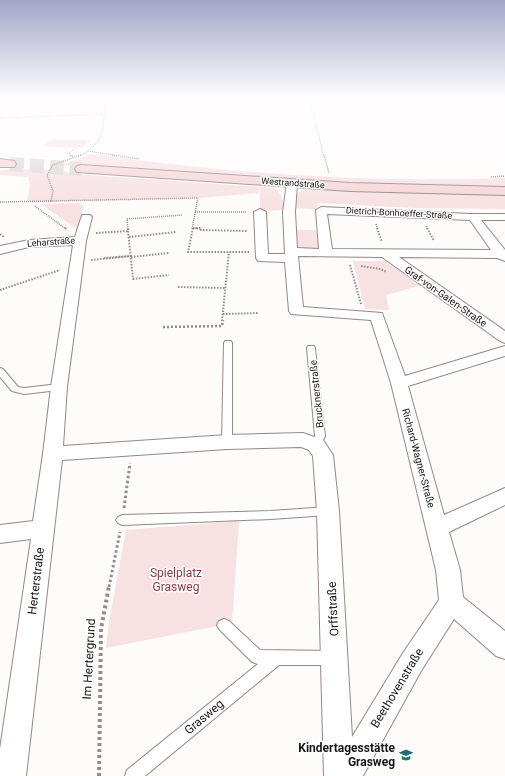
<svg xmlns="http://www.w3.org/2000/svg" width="505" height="776" viewBox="0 0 505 776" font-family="Roboto,sans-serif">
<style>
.green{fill:#f7e1e2}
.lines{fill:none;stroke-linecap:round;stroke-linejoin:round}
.secondary-tunnel{stroke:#dcd8d8;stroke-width:14;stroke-dasharray:14 6;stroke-linecap:butt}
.lane-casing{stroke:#948787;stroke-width:2}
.street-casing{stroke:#948787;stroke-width:2}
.secondary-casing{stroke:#948787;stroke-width:2}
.path-far5{stroke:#918d8d;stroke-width:1;stroke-dasharray:1 1;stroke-linecap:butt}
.path-far4{stroke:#918d8d;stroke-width:1.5;stroke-dasharray:1 1;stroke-linecap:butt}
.path-far3{stroke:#918d8d;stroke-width:2;stroke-dasharray:1.5 1.5;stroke-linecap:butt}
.path-far2{stroke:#918d8d;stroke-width:2.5;stroke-dasharray:2 2;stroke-linecap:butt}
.path-far1{stroke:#918d8d;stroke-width:3;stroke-dasharray:2.5 2.5;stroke-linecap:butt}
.path{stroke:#918d8d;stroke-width:4;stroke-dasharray:3 3;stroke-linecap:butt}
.lane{fill:#fff;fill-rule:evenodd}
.street{fill:#fff;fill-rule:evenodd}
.secondary{fill:#f6d4d7;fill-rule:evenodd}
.labels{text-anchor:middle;stroke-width:3;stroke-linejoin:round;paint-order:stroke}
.far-street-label{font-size:9px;fill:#191415;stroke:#fff}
.street-label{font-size:10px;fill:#191415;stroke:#fff}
.near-park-label{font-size:12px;fill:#8d3743;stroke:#fff}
.near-street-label{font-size:12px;fill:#191415;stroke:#fff}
.near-poi-label{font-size:12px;font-weight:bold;fill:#191415;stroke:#fff;text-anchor:end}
</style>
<rect width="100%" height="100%" fill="#fefbfb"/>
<g class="green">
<path d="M53 139 90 141 81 148 43 146Z"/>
<path d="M92 154C191 168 290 177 389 179 428 179 467 180 505 178V187L348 183 101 166H59Z"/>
<path d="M11 169 53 170 88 175 275 188 282 197 285 210 260 211V189L259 193 198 198 27 202 30 184 28 177 0 175V171Z"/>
<path d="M309 189 505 194V209L415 208 318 203 316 209 291 208 296 193Z"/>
<path d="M79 203 83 206 77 229 41 204Z"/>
<path d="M295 230H316L319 250 298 249Z"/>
<path d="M353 261H385L422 285 386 295 389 310 365 309Z"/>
<path d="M239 521 232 623 106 648 109 622 126 530Z"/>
</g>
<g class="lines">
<path class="secondary-tunnel" d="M10 164 81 169"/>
<g class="lane-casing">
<g id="lane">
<path d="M225 341H231L232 343V442L231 444H223L222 442 224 343Z"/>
<path d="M308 346H314L315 348 325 436 320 447H312L311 445 315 436 307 348Z"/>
<path d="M0 368 3 369 18 387 24 388 59 384 63 387 59 390 24 394 12 391 0 377Z"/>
<path d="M328 507 332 508 334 511 332 514 328 515 271 519 122 525 118 523 116 520 118 517 122 515 271 511Z"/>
<path d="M224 619 229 621 260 650 333 651 338 653 340 658 338 663 333 665H279L145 776H125L127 770 258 664 252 662 219 629 217 625 219 621Z"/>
</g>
</g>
<g class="street-casing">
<path id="street" d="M292 180 297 183 295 212 297 248 319 249 316 210 321 207 470 214H505V220H481L505 250V261L497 258 399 257 505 331V343L500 341 382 257 298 256 303 307 382 313 405 376 505 346V356L408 386 444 515 505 488V505L449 532 460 570 463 597 505 631V659L496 656 454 619 421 671 363 776H324L317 511 313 456 309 450 301 447 227 449 62 460 26 776H0V749L31 539 0 543V525L33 521 43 454 51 387 73 245 29 247 0 254V246L29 240 75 237 82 215H90L92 217 86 241 67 387 63 446 227 435 303 433 323 440 333 455 339 511 352 737 403 653 439 600 436 570 391 383 371 320 291 314 289 311 285 262 258 261 256 258 254 212 260 209 266 212 268 254H285L283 212 287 183ZM327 214 470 220 491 250 332 249Z"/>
</g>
<g class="secondary-casing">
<g id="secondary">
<path d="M0 159 14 161 16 164 14 167H0Z"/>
<path d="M81 165 350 183 505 187V195L350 191 77 172 75 169 77 166Z"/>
</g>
</g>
<g class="path-far5">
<path d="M309 98 324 156"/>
<path d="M0 118 104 114"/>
<path d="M88 151 118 156"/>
<path d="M72 156 69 154 74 149"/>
<path d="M78 156C108 143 102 126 106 98"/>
</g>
<g class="path-far4">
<path d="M70 155 74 157"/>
<path d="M81 155 53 165 47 175 53 191 51 201 198 198 192 229"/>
<path d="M112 155 139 159"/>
<path d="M324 155 329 173"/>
<path d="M491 177 505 176"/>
<path d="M0 202 51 201"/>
<path d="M35 206 66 229"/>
<path d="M195 212H247"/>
<path d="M376 224 378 229"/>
<path d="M426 226 427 229"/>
<path d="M193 228 201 229"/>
<path d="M128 229 127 219 182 215"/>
</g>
<g class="path-far3">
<path d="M65 228 67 229"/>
<path d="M193 228 188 252H249"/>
<path d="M193 228H201V230L247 231"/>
<path d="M377 228 382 242"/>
<path d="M427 228 434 241"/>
<path d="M128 231 133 279 169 275"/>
<path d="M96 233 128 231V228"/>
<path d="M0 234 4 237"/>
<path d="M129 237 176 232"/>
<path d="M131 257 169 253"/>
<path d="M91 260 131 256 104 258"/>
<path d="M350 265 361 304"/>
<path d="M361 266 380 269 387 272"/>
<path d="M178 287 226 288"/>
<path d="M0 290 60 270"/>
<path d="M223 314 258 313"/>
<path d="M222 321 229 252"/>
</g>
<path class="path-far2" d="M163 327 222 326 223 320"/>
<g class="path-far1">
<path d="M124 508 130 463"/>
<path d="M109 587 120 532"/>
</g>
<path class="path" d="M99 776 101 629 109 586"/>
<use href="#lane" class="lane"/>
<use href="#street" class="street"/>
<use href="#secondary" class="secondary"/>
</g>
<linearGradient id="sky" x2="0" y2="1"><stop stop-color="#a1a5c7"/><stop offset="0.48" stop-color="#fffdfd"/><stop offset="1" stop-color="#fffdfd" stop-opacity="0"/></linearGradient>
<rect width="505" height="206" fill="url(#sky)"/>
<defs>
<g id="school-bare" transform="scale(1.08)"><path d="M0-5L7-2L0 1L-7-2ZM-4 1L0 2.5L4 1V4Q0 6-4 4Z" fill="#226e71" stroke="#fff" stroke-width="2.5" paint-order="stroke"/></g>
</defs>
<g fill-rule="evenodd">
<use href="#school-bare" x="406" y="755"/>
</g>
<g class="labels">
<g class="far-street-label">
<text transform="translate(293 183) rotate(4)" y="3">Westrandstraße</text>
<text transform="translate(399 213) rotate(3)" y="3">Dietrich-Bonhoeffer-Straße</text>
<text transform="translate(51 242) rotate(-4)" y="3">Leharstraße</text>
</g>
<g class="street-label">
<text transform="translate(446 296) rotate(35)" y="4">Graf-von-Galen-Straße</text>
<text transform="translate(316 394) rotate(-96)" y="4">Brucknerstraße</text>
<text transform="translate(419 458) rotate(75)" y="4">Richard-Wagner-Straße</text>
</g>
<g class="near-park-label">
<text x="176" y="577">Spielplatz<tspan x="176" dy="14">Grasweg</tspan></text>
</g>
<g class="near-street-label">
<text transform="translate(36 581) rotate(-83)" y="4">Herterstraße</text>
<text transform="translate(333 609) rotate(-93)" y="4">Orffstraße</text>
<text transform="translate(89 659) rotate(-87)" y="4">Im Hertergrund</text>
<text transform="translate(397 688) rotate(-59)" y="4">Beethovenstraße</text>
<text transform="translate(204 717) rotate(-40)" y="4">Grasweg</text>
</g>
<g class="near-poi-label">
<text x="395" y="752">Kindertagesstätte<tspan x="395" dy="14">Grasweg</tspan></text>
</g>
</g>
</svg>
